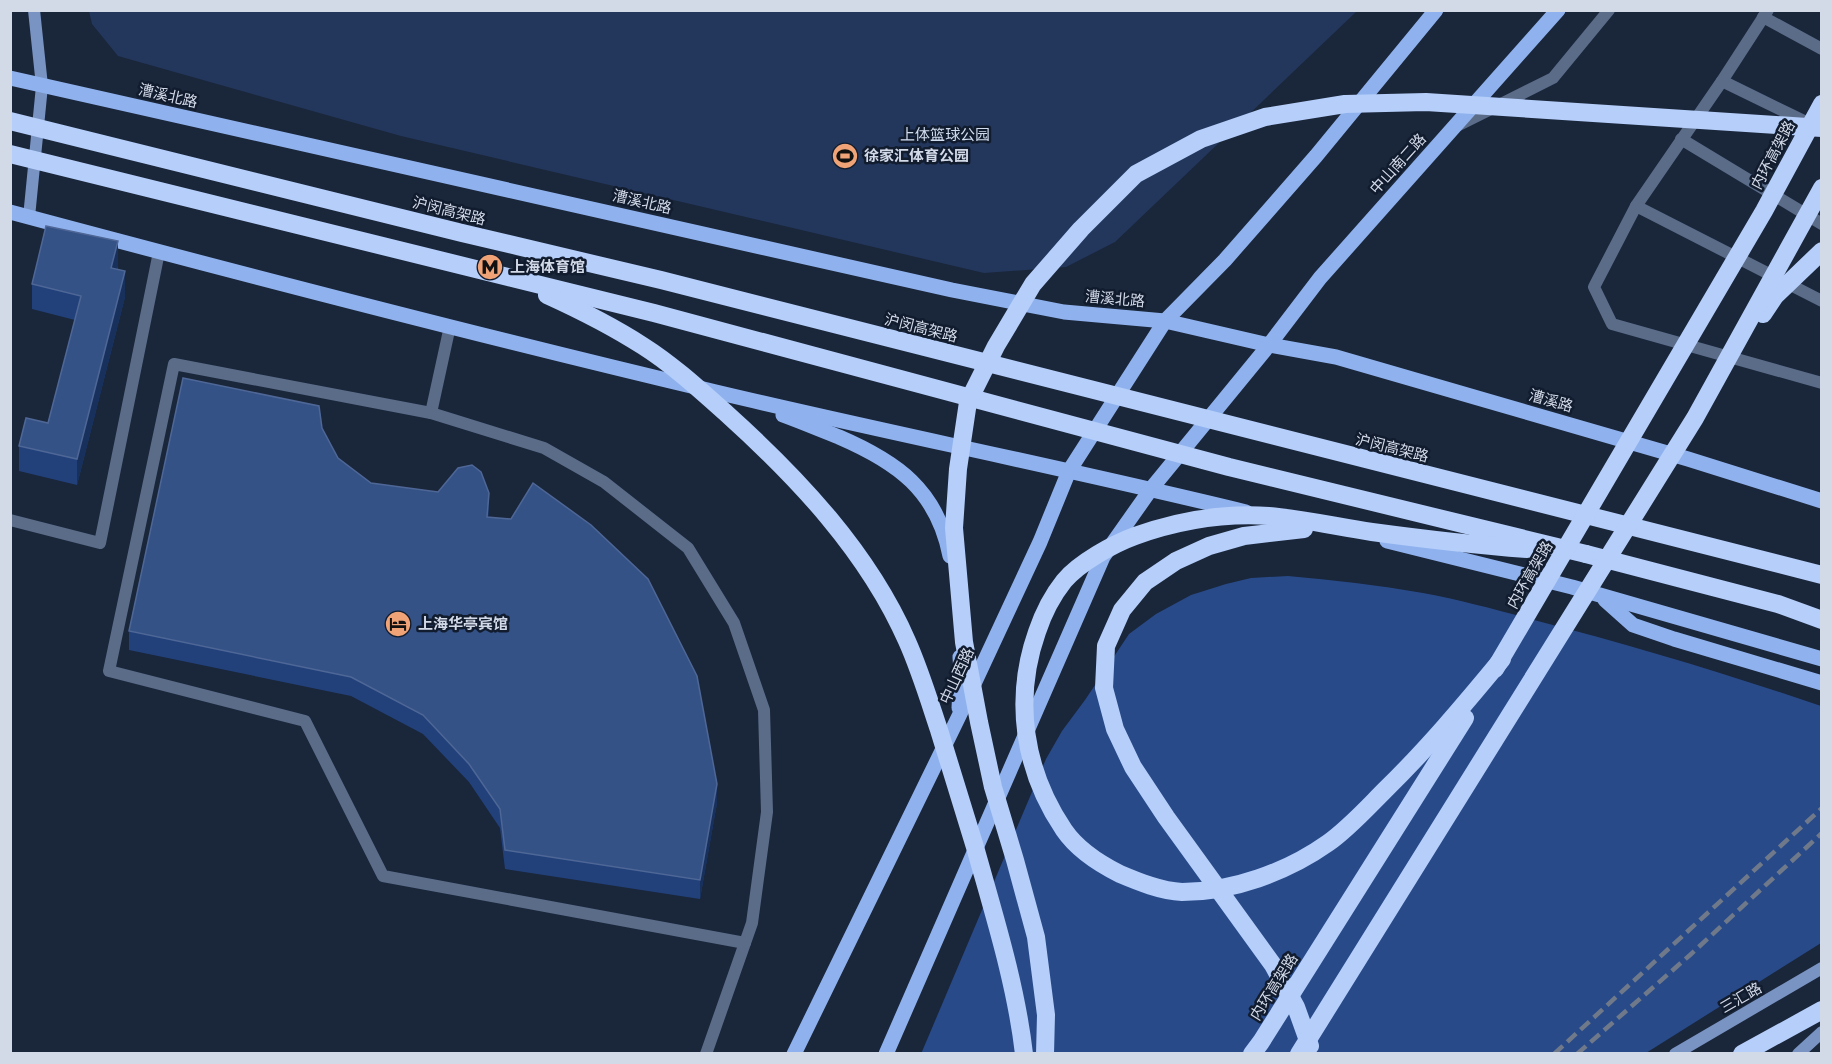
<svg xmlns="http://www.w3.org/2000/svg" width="1832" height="1064" viewBox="0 0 1832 1064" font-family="Montserrat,'Noto Sans SC',sans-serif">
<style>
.green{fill:#23375c}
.forest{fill:#284a89}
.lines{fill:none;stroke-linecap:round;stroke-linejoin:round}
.lane{stroke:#5b6c89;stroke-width:12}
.secondary{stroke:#7993c2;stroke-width:12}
.primary{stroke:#8fb2ee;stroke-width:15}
.highway{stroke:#b5cefa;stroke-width:18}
.rail{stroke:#6f798a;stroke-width:4.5;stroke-dasharray:12 6;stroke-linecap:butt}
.highway-bridge{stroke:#b5cefa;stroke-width:18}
.wall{fill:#22417b}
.shaded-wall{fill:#17305c}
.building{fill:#355287;stroke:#4e6796;stroke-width:1.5}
.labels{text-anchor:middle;stroke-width:5;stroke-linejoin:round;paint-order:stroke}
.street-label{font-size:15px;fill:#d2d9e7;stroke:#111c2f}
.park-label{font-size:15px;fill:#d2ddf0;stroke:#111c2f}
.poi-label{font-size:15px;font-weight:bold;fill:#d2d9e7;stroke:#111c2f;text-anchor:start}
</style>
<rect width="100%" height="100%" fill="#1a263a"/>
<path class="green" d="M89 11H1357L1115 242 1066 267 984 273 401 136 118 56 92 24Z"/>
<path class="forest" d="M1288 576C1333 580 1378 585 1423 593 1461 600 1497 610 1534 620 1631 645 1727 674 1821 706V943L1646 1053 921 1054 1046 759 1062 731 1085 700 1129 634 1156 614 1191 595 1226 584 1251 578Z"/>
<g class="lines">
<g class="lane">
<path d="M1763 17 1822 49"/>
<path d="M1722 81 1810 124"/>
<path d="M1459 125 1553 78 1609 10"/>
<path d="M1681 139 1822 224"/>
<path d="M1636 206 1722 81 1768 10"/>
<path d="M1822 301 1636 206 1594 287 1612 324 1822 383"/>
<path d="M450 326 431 413 544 448 604 482 688 548 734 623 764 710 767 812 752 923 706 1054"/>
<path d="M431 413 174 364 109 671 305 721 383 876 745 943"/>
<path d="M10 520 100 543 159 252"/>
</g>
<g class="secondary">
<path d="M29 217 42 86 34 10"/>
<path d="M1675 1054 1822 968"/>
<path d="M1798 1054 1822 1032"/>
</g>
<g class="primary">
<path d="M10 78 952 290 1064 312 1165 321 1269 345 1336 357 1688 459 1822 501"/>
<path d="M10 212C245 275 480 336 716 392 893 434 1070 469 1246 512"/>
<path d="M783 415C802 422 821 430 839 437 897 462 937 490 950 556"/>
<path d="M1387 541 1572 587 1822 659"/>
<path d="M1605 600 1633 625 1674 639 1822 683"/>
<path d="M959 708 961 672 960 657"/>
<path d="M794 1054 959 716 1040 542 1069 471 1165 321 1225 260 1316 156 1436 10"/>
<path d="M886 1054 1103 557 1151 489 1269 345 1320 278 1558 10"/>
</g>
<g class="highway">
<path d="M1586 554 1778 604 1822 620"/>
<path d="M1742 1054 1822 1010"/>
</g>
<g class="rail">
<path d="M1554 1054 1822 808"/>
<path d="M1577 1054 1690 955 1822 833"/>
</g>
<g class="highway-bridge">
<path d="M10 121 462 233 661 280 1822 575"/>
<path d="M10 154 654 313 1229 467 1586 554"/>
<path d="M547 295C580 310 612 326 643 346 673 365 700 390 727 414 798 478 868 552 907 641 920 670 929 700 939 730 951 769 963 808 975 847 994 915 1016 984 1024 1054"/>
<path d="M1763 314 1775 296 1822 251"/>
<path d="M1304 529 1244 536 1209 546 1176 561 1145 582 1122 610 1106 646 1104 688 1115 729 1133 767 1166 817 1273 965 1296 1007 1310 1046"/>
<path d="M1502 659C1464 705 1427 749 1385 790 1367 808 1348 829 1328 843 1287 872 1232 892 1182 892 1161 891 1139 882 1120 874 1100 864 1077 849 1064 830 1024 771 1013 700 1037 632 1043 614 1052 596 1064 581 1079 563 1113 544 1135 536 1177 521 1224 513 1269 516 1304 519 1338 527 1372 532 1424 539 1475 545 1527 549"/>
<path d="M1495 669 1764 211 1822 104"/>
<path d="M1045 1054 1046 1015 1036 937 1015 860 993 787 979 722 964 642 954 528 958 469 968 402 996 346 1033 284 1081 229 1136 174 1201 139 1265 117 1345 104 1426 102 1822 128"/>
<path d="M1252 1054 1261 1042 1465 718"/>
<path d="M1299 1054 1695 418 1822 188"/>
</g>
</g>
<g class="wall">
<path d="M118 266V269L125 297 77 485 19 471V446L48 423 75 320 32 309V284Z"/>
<path d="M322 428 338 458 371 483 438 492 489 512 488 517 717 803 700 899 505 869 500 828 469 782 423 734 351 696 129 650V631Z"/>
</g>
<g class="shaded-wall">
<path d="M118 241V266L111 293V268Z"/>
<path d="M125 271V297L77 485V459Z"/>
<path d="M489 493V512L487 535V517Z"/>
<path d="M717 784V803L700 899V880Z"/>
</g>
<g class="building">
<path d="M46 226 118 241 111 268 125 271 77 459 19 446 26 418 48 423 81 296 32 284Z"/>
<path d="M183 378 319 406 322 428 338 458 371 483 438 492 458 468 472 465 481 472 489 493 487 517 511 519 533 483 591 525 648 579 697 676 717 784 700 880 505 850 500 809 469 764 423 715 351 677 129 631Z"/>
</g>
<defs>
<g id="stadium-disc" transform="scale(1.35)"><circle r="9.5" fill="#efa376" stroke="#111c2f"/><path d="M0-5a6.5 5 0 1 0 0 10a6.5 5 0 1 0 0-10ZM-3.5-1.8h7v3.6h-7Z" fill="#111"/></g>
<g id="metro-disc" transform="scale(1.35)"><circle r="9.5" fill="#efa376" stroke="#111c2f"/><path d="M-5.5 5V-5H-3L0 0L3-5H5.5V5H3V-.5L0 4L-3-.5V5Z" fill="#111"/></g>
<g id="hotel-disc" transform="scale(1.35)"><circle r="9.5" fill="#efa376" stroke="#111c2f"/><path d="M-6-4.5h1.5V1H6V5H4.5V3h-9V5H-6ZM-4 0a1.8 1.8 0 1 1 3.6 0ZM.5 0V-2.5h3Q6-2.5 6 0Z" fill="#111"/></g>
</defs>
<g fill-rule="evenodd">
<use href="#stadium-disc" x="845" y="156"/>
<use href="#metro-disc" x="490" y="267"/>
<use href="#hotel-disc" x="398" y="624"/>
</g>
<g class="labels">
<g class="street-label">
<text transform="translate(168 96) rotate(13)" y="5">漕溪北路</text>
<text transform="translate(1773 155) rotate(-62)" y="5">内环高架路</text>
<text transform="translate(1398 164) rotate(-48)" y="5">中山南二路</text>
<text transform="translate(642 202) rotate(13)" y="5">漕溪北路</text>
<text transform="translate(449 211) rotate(14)" y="5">沪闵高架路</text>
<text transform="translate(1115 299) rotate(5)" y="5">漕溪北路</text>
<text transform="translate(921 328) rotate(14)" y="5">沪闵高架路</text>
<text transform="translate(1551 401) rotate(16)" y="5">漕溪路</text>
<text transform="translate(1392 448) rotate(14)" y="5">沪闵高架路</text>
<text transform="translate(1530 575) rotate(-60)" y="5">内环高架路</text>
<text transform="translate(957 676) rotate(-65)" y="5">中山西路</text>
<text transform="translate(1274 987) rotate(-58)" y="5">内环高架路</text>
<text transform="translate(1741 998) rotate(-30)" y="5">三汇路</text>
</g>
<g class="park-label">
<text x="945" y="140">上体篮球公园</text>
</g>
<g class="poi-label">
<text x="864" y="161">徐家汇体育公园</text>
<text x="510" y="272">上海体育馆</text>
<text x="418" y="629">上海华亭宾馆</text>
</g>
</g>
<rect width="1832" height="1064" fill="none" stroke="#d2d9e7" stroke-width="24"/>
</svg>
